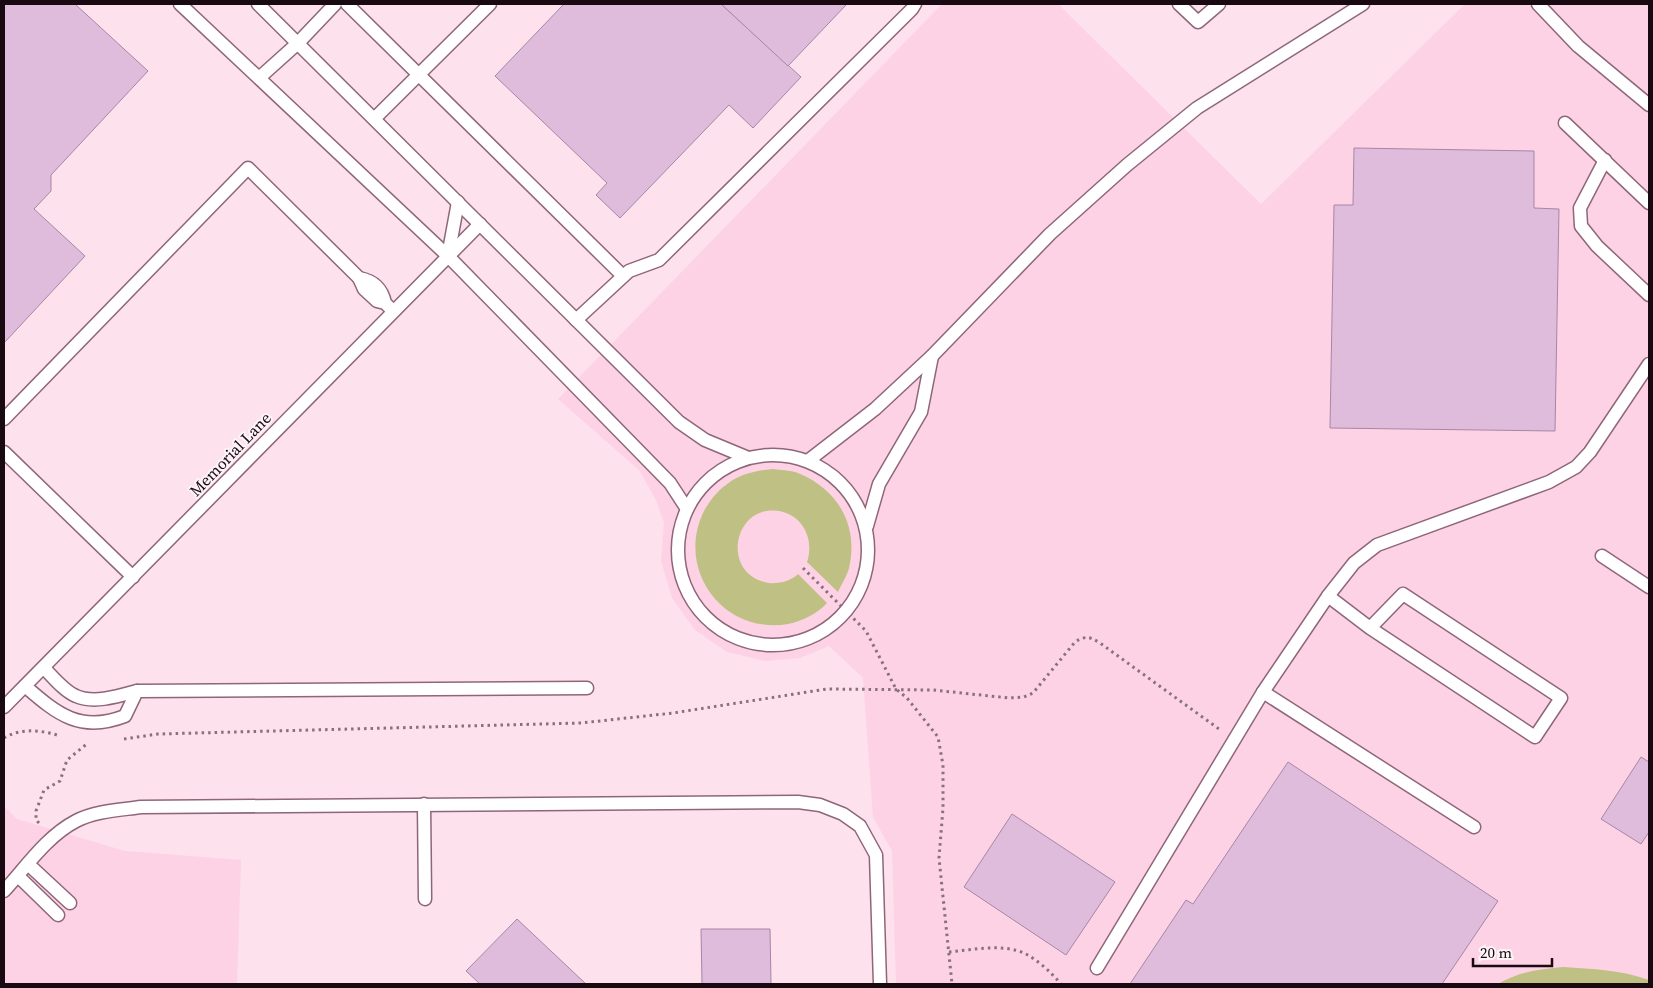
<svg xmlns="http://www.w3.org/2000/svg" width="1653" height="988" viewBox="0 0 1653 988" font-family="'Source Serif 4',serif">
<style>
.built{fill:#fdd2e5}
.green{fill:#bec084}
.building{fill:#dfbcdc;stroke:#a786a4}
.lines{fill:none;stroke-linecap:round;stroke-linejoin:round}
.lane-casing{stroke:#8f6679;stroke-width:15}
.path{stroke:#87727c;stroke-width:3;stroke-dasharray:2.5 4;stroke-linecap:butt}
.lane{stroke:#fff;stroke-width:12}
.labels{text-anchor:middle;stroke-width:4;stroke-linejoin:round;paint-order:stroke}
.street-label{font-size:16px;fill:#190a12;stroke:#fef4f8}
</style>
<rect width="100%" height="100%" fill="#fde1ed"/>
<g class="built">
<path d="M942 4H1058L1261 204 1465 4H1649V984H896L892 851 873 817 863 678 829 646 800 658 765 661 727 652 695 630 672 598 661 561 664 523 656 500 639 470 558 399Z"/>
<path d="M4 806 17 819 125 851 241 860 237 984H4Z"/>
</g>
<g class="green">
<path d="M772 469C780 470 790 470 798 473 838 489 859 526 849 568 847 576 841 585 838 592L807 562C814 542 805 518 783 512 734 499 718 575 769 583 779 584 791 581 798 574L827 603C817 614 802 621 788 624 723 635 675 569 704 511 709 502 717 491 726 485 739 474 755 471 772 469Z"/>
<path d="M1563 967C1592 969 1622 970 1649 980V984H1498C1518 972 1540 969 1563 967Z"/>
</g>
<g class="building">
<path d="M4 4H75L148 71 51 175V191L34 209 85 256 4 343Z"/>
<path d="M564 4H721L801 77 753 128 729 105 620 218 596 195 607 183 495 76Z"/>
<path d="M721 4H847L788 66Z"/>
<path d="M1354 148 1534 151V208L1559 209 1555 431 1330 428 1334 205H1353Z"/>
<path d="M1641 757 1649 762V832L1641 844 1601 819Z"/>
<path d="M1288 762 1498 901 1442 984H1130L1186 900 1193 904Z"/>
<path d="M1012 814 1115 882 1066 955 964 887Z"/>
<path d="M517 919 586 984H480L466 971Z"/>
<path d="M701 929H770L771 984H702Z"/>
</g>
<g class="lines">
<g class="lane-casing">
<g id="lane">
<path d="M180 4 448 256 670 483 687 509"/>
<path d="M258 4 679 422 705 440 746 457"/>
<path d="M347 4 623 276"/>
<path d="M1179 4 1198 22 1219 4"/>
<path d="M1538 4 1578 46 1649 105"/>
<path d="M259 78 298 43 335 4"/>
<path d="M375 118 490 4"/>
<path d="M1565 123 1649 203"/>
<path d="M1605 160 1580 208 1581 226 1597 246 1649 295"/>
<path d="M448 256 458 202"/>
<path d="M385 303C382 288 374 281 359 278L364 289 377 301 385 303 393 311"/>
<path d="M576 320 629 271 659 260 912 9 915 4"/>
<path d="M4 419 248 168 359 278"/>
<path d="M4 452 133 577"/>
<circle cx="773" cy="550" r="95"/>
<path d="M809 460 875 409 932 356 1050 234 1127 165 1197 108 1363 4"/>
<path d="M867 526 879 484 921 412 932 356"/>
<path d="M1602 556 1649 587"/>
<path d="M1328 596 1370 628 1535 737 1561 698 1403 594 1370 628"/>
<path d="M44 668C53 677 64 691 76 696 94 704 119 696 137 691L587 688"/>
<path d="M25 686C58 715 81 733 125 716L137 691"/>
<path d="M1263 692 1474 827"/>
<path d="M4 707 480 224"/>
<path d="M424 804 425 899"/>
<path d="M28 864 70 903"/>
<path d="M18 876 58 915"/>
<path d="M4 891C26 867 47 836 76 821 95 811 120 810 141 807L798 802 820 805 843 814 860 826 876 855 880 984"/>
<path d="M1097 968 1263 692 1328 596 1354 563 1377 545 1549 482 1576 467 1590 452 1649 364"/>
</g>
</g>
<g class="path">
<path d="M803 568 866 631 896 689 907 698 938 737 943 765V808L939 858 952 984"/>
<path d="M4 738C20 728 40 730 57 735"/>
<path d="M124 739 158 734 581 723 673 713 827 689 933 690 1009 698 1024 697 1033 693 1075 642C1086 635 1090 637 1100 643L1219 729"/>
<path d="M39 823 36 820V811L44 790 60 781 67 760 88 743"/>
<path d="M949 952C971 950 994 945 1015 950 1031 953 1051 972 1061 984"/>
</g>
<use href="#lane" class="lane"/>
</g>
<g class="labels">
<g class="street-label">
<text transform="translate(230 454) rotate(-46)" y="6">Memorial Lane</text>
</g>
</g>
<rect width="1653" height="988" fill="none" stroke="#190a12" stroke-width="10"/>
<path d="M1473 958v8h79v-8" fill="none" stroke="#190a12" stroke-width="2.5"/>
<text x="1480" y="958" font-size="15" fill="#190a12" stroke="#fef4f8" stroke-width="4" paint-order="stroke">20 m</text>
</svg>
